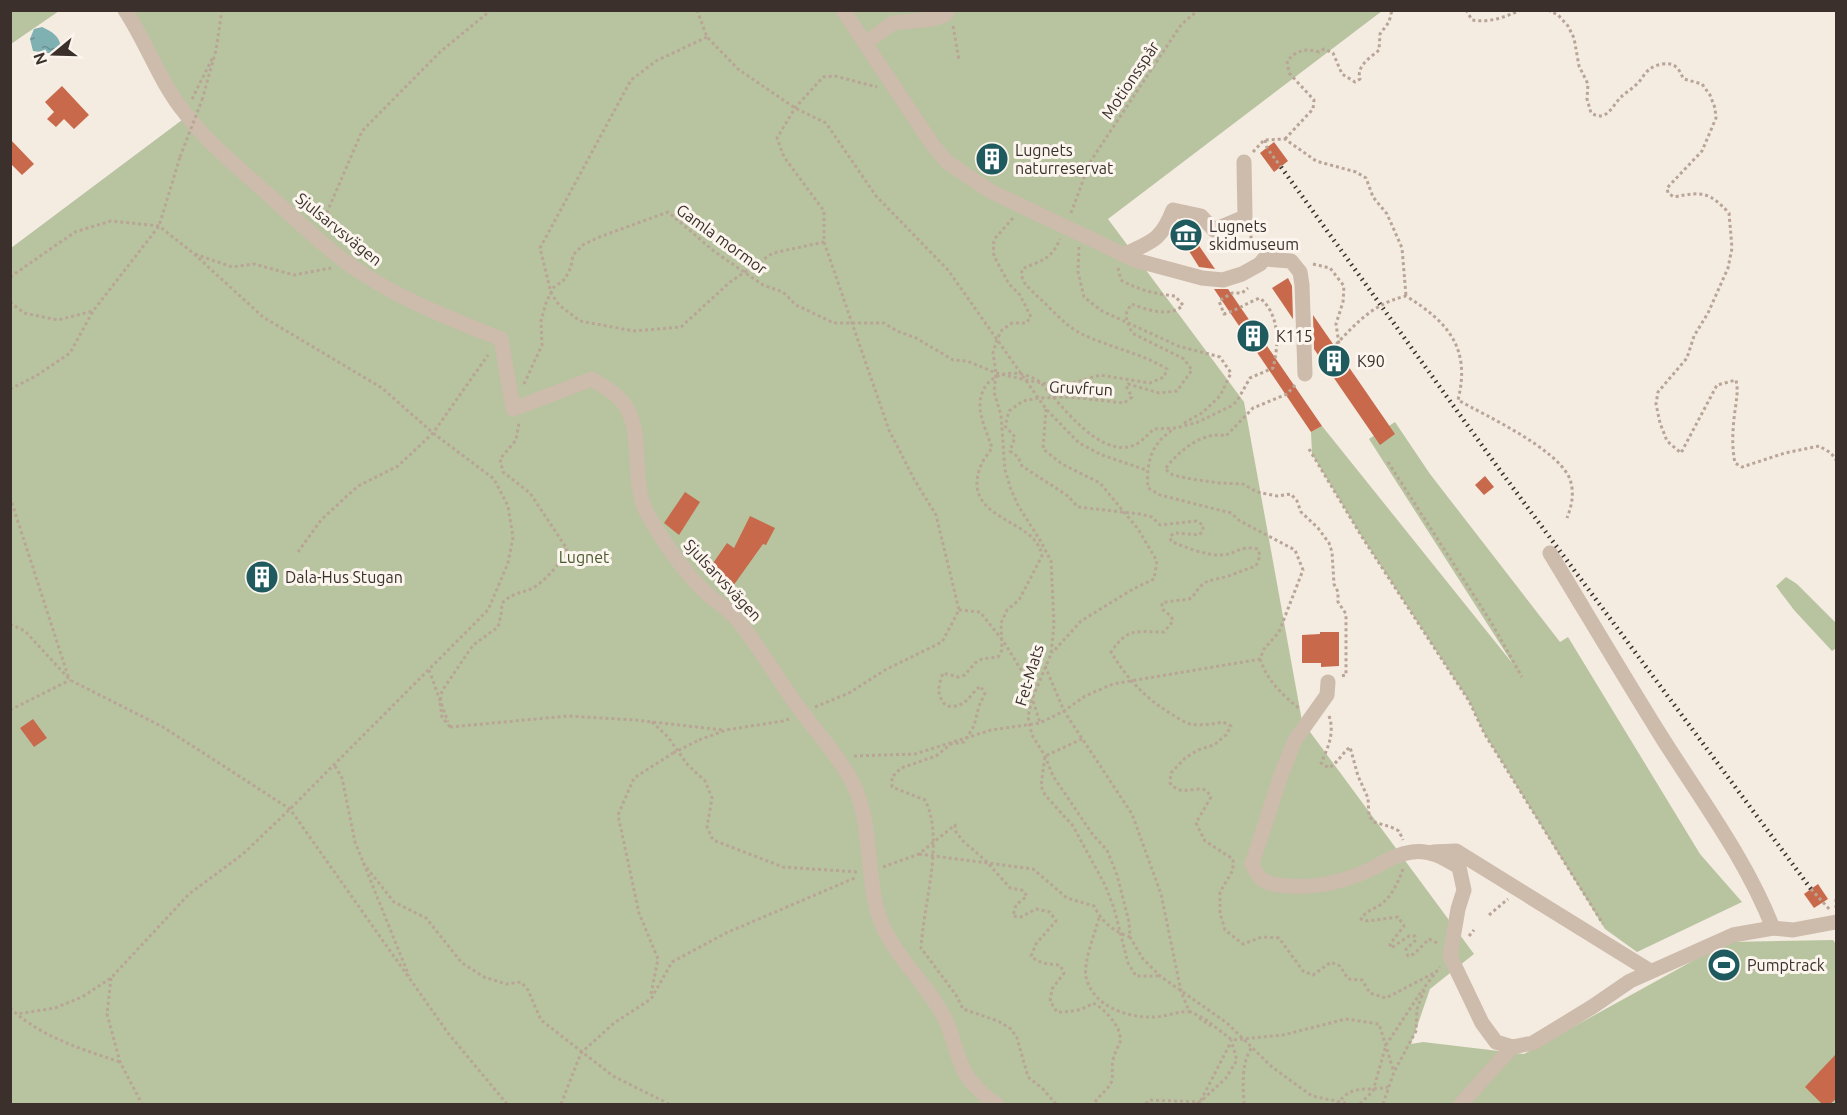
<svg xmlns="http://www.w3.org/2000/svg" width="1847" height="1115" viewBox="0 0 1847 1115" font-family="Ubuntu,sans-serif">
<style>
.park{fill:#b8c4a0}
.water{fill:url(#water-ripples)}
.building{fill:#c8694b}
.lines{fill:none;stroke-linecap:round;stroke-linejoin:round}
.path{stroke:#b9a596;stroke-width:3;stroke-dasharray:3 3;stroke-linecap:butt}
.minor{stroke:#cdbbac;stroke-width:15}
.rail{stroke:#3b302b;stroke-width:4.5;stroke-dasharray:1.5 4.5;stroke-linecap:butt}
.path-bridge{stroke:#b9a596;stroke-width:3;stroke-dasharray:3 3;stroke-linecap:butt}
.labels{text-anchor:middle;stroke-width:6;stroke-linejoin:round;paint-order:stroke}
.street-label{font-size:16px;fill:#3b302b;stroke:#fbf5ee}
.poi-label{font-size:16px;fill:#3b302b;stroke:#fbf5ee;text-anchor:start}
.park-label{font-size:16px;fill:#4a5a2e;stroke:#fbf5ee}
</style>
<defs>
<pattern id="water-ripples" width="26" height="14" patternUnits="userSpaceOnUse" patternTransform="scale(1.5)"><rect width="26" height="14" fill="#7fb0b2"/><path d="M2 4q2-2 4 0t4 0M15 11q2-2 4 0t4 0" fill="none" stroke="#699091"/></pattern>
</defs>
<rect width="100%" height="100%" fill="#f4ebe1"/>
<g class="park">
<path d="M11 10H59V11L11 44Z"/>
<path d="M123 11H1382L1108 219 1244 402 1302 721 1474 954 1430 989 1411 1044 1423 1042 1524 1054 1727 942 1833 940 1836 944V1104H11V248L186 117Z"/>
<path d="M1395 422 1430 474 1560 642 1568 637 1700 854 1742 902 1637 952 1605 929 1484 733 1469 701 1362 537 1312 454 1311 432 1322 426 1513 664 1369 439Z"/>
<path d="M1786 577 1797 584 1836 623V648L1832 651 1794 610 1776 586Z"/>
</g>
<path class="water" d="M42 27C52 32 59 35 61 47L55 54 33 51 30 39 34 29Z"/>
<g class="building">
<path d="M62 86 89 115 74 129 64 119 56 127 47 119 54 112 45 102Z"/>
<path d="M10 139 34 164 22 175 10 163Z"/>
<path d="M1274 142 1288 161 1274 172 1260 153Z"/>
<circle cx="992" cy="159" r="8"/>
<path d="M1179 221 1183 222 1187 227 1193 224 1198 232 1193 237 1215 269 1199 267 1175 229Z"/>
<path d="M1288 278 1292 286 1293 319 1272 288Z"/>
<path d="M1214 289H1228L1322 426 1311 432Z"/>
<path d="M1313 315 1395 434 1380 445 1314 349Z"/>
<path d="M1485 476 1494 487 1484 495 1475 485Z"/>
<path d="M685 492 700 502 679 535 664 523Z"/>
<path d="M750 516 775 528 766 545 763 544 733 586 709 569 727 543 734 548Z"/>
<path d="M265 561 278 571 259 594 246 583Z"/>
<path d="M1320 632H1339V666L1321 667V663H1302V635L1320 634Z"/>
<path d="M33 719 47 738 34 747 20 728Z"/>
<path d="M1818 884 1828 899 1814 908 1804 894Z"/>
<path d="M1836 1054V1099L1830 1104H1822L1805 1087Z"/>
</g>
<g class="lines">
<g class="path">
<path d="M697 10 707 37 738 69 795 108 826 123 876 196 948 270 1046 409 1079 443 1102 455 1146 470"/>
<path d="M1466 10 1472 20C1490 23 1505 17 1521 10"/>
<path d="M1548 10 1558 15 1568 26 1574 38 1579 66 1588 84 1587 99 1591 113C1606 122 1611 108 1620 98 1625 93 1632 89 1638 83 1642 79 1645 72 1650 69 1656 64 1670 61 1676 67 1680 70 1681 75 1684 79L1702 84 1710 95 1715 108 1716 118 1702 151 1667 188 1668 193 1674 197C1703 191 1709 192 1729 213L1732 248 1728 268 1708 313 1694 336 1687 358 1658 392 1656 404 1660 423 1667 441 1681 453 1717 385 1736 380C1738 390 1737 395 1736 404 1733 423 1731 444 1735 463L1742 467 1785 453 1819 446 1831 453 1836 460"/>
<path d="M953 26 959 60"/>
<path d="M707 37 656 61 631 80 540 248 551 293 559 305 580 321 634 331 681 327 730 282 773 253 824 242"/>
<path d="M192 99 213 57"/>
<path d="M202 100 216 50 222 10"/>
<path d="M1285 139 1313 109 1314 100 1289 73 1287 61C1297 50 1305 48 1319 52L1324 49 1333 53 1342 74 1355 82 1360 79C1356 66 1370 58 1379 50L1380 34 1389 22 1392 10"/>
<path d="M1265 140 1267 148 1281 167"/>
<path d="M1253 152 1264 140 1285 139 1316 161 1356 172 1366 178 1373 197 1387 214 1402 248 1406 296"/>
<path d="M1071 213 1090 162 1181 25 1198 10"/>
<path d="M1013 218 996 237 993 244 994 256 1009 284 1020 295 1031 317 1026 323H1012L1002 330 997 339 993 353 996 373 994 392 1001 415 1005 470 1011 490 1019 507 1040 540 1051 561 1054 625 1051 654 1032 699 1028 717 1032 735 1045 756 1053 776 1093 835 1107 850 1117 875 1129 922 1130 937 1143 959 1160 976 1227 1023 1272 1067 1312 1096 1350 1104"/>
<path d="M322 224 362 131 440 52 491 10"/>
<path d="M1249 230 1253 244 1257 248"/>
<path d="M1079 247 1078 272 1084 297 1102 311 1178 346 1220 357 1231 373 1220 396 1202 413 1182 424"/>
<path d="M195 254 232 267 254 264 294 275 331 268"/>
<path d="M1313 264 1330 268 1344 286 1343 302 1336 324 1339 344"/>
<path d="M1118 268 1121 280C1138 290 1156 294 1175 296L1183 305C1171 318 1147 310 1132 304 1122 315 1127 320 1132 333L1184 359 1192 370 1177 391 1159 393 1128 384 1126 386 1132 397 1124 403 1070 397 1038 398 1023 401 1009 411 1005 426 1015 437 1010 451 1018 457 1022 466 1068 496 1078 507 1140 514 1152 517 1160 525 1196 521 1203 525V531L1199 535 1175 533 1170 536 1171 541C1183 547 1208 556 1221 555 1235 555 1239 545 1258 549L1260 556 1256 566C1246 569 1237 573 1228 576 1208 582 1204 578 1192 598 1182 601 1172 600 1162 603V609L1171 616 1173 621 1164 632C1136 632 1128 627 1111 652 1127 679 1146 699 1173 715 1178 718 1185 723 1190 724 1201 726 1213 724 1223 722L1231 726 1226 735 1214 745 1198 750 1185 758 1171 773 1170 783C1181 797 1192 786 1206 790L1211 797 1196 823 1205 841 1233 859V870L1220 892V913L1225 930 1243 944 1262 937 1279 938 1303 971 1313 975 1331 962 1340 966 1348 979 1362 980 1370 993 1386 998 1436 972"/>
<path d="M10 277 75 232 111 221 159 226 193 253 263 317 382 388 433 433 494 479 508 506 513 537 508 563 488 610 290 809 243 854 189 894 111 978 82 997 55 1008 17 1014"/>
<path d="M10 302 24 313 58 320 93 311"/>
<path d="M1319 361C1349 334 1364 306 1406 296 1448 322 1471 348 1458 400 1488 417 1554 447 1569 477 1575 491 1572 505 1567 518"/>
<path d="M524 384 542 345 541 321 546 303 553 288 565 279 571 267 573 255 584 244 602 236 668 212 715 252 763 285 783 292 796 305 834 323H884L897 331 916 338 953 360 967 361 996 373 1026 380 1048 384 1073 383 1100 375 1150 383 1164 377 1167 369C1142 353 1107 347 1080 333 1063 324 1051 308 1037 296 1029 287 1020 283 1022 269 1042 260 1051 260 1060 239"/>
<path d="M1295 385 1287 394 1253 408 1226 436C1203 430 1178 452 1165 469L1173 475 1191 479 1219 483 1243 484 1257 492 1277 496 1291 494 1297 501 1301 512 1318 528 1329 543 1332 552 1334 584 1338 592V602L1346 614V675L1341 676"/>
<path d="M10 389 36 376 70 353 93 311 159 226 180 157"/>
<path d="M1046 409 1043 449 1062 464 1100 483 1138 529 1157 561 1154 579 1133 589 1081 621 1052 653"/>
<path d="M1309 449 1362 537 1469 701 1484 733 1603 924"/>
<path d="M1388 462 1491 622 1522 677"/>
<path d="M10 497 69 679"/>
<path d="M298 552 321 520 358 486 398 466 433 433 488 355"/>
<path d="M959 610 980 612 1004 642 1026 678 1040 723"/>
<path d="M10 624 25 631 70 680 163 727 290 809 448 1033 507 1104"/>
<path d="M1260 659C1267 680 1282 695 1300 709"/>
<path d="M1045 666 1064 711 1132 814 1161 894 1181 991 1189 1011 1205 1019 1232 1040 1283 1035 1346 1019 1379 1024 1394 1072"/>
<path d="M429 670 448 722"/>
<path d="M815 707 849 693 885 670 942 642 959 610 936 515 914 479 889 430 824 242V211L784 157 777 138 795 108 823 77 835 76 877 87"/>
<path d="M10 710 70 680"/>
<path d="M1329 716C1335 732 1328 748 1321 763L1329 768C1338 762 1342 754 1350 747L1358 776 1368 798 1369 816 1374 822 1391 827 1399 831 1403 840"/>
<path d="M652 722 668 737 687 764 705 781 712 798 707 827 713 840 783 867 858 872"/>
<path d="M450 727 442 717 440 703 442 691 473 645 498 627 501 615 502 603C516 590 524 594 536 586 549 577 561 562 567 549L530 493 503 472 500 459 516 440 519 423"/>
<path d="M450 727 568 716 635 720 723 730"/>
<path d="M1082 739 1045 756 1041 786 1045 795 1073 826 1105 885 1114 908 1128 963 1136 976H1159"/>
<path d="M699 740 726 730 783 721 789 719"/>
<path d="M854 756 915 754 991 730 1040 723 1064 711 1085 696 1113 684 1260 659 1264 649 1279 632 1303 570 1295 550 1240 521 1231 513 1160 495 1148 488C1146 463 1151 443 1174 429"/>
<path d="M335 766 342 778 355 842 409 976"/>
<path d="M919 854 1033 869 1067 898 1094 906C1101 921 1114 932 1130 937"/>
<path d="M363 863 394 902 426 918 462 963 484 977 506 984 521 982 528 990 541 1020 613 1076 669 1104"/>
<path d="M883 867 919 854 955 825 956 832 963 841 986 861 1010 888 1022 890 1027 896 1016 905 1013 916 1021 917 1036 909 1050 912 1056 921 1036 944 1031 956C1039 964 1049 964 1060 965L1064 973 1052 989 1050 1001 1057 1012C1070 1012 1082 1011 1093 1003 1104 1008 1123 1028 1120 1042 1118 1048 1114 1053 1113 1060 1111 1068 1114 1075 1111 1083 1107 1091 1098 1096 1094 1104"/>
<path d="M1403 869C1398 882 1392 897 1380 905 1372 910 1366 911 1361 919L1368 921 1398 917 1404 926 1390 944 1391 948 1409 936H1415V941L1406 949 1408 956 1414 954 1429 939 1439 944"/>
<path d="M1811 889 1830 910"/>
<path d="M1836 908V896"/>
<path d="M1489 915 1508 899"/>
<path d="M1099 918C1095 932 1083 964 1086 977 1093 1007 1128 1018 1154 1017 1167 1017 1178 1010 1191 1012"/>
<path d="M1469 936 1474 930"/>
<path d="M111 978 107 1014 120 1062 142 1104"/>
<path d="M651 994 658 959 639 913 618 815 634 778 673 753"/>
<path d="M10 1008C41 1037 81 1049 120 1062"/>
<path d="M1199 1018 1211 1026"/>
<path d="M561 1104 581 1053 614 1023 651 999 672 962 726 933 857 877"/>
<path d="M1056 1104 1043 1089 1028 1077 1017 1038 1011 1029 998 1021 963 1009 956 995 921 948C923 907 945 838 925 800L892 787V777L901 768 936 756 951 744 964 742 974 726 979 706 985 693 980 686C967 698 966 708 946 706 936 694 938 687 943 673L958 677 965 675 975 663 982 659 998 657 1002 650 1001 623 1007 610 1019 600 1042 556C1037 518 961 521 980 468 982 461 988 454 992 448 988 435 981 421 980 408 979 372 1015 365 1040 382 1061 404 1104 466 1140 442 1145 438 1149 433 1154 429L1176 428 1198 422 1231 406 1237 401 1250 378 1273 368C1279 344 1280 315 1260 298 1247 303 1237 310 1224 314L1219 301 1232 293H1242L1248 288"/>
<path d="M1146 1104 1149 1100 1200 1102 1226 1078 1237 1060 1231 1040"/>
<path d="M1196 1104 1200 1102 1231 1042"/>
<path d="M1244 1104C1243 1085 1241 1063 1252 1047"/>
<path d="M1337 1104C1353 1083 1365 1092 1388 1087"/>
<path d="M1360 1104 1373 1091 1386 1045 1423 989"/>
<path d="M1383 1104 1394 1072 1416 1031 1417 1009 1426 985 1440 967"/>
</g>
<g class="minor">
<path d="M125 10C147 43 160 83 185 113 206 141 234 164 260 187 289 213 318 242 350 265 396 298 449 318 501 339L513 409 592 379C601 385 610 390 618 397 648 425 628 478 647 513 663 542 682 569 706 593 715 601 726 607 734 616 760 646 778 681 802 712 818 734 837 754 850 778 872 815 866 869 877 910 889 954 927 981 946 1021 955 1040 957 1063 970 1080 977 1089 987 1098 996 1104"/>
<path d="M843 10 932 144 947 162 990 191 1135 260 1202 278 1223 280 1242 274 1260 264 1264 259 1291 261 1300 272 1302 285 1305 374"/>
<path d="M865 43 893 23 932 19 945 15 948 10"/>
<path d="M1123 255C1151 242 1161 241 1173 210L1201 216 1214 230 1245 217 1244 162"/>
<path d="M1550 553C1587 614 1623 675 1661 736 1700 798 1746 859 1773 928"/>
<path d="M1328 682 1327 695 1295 740 1281 775 1252 864C1261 884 1267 884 1288 886 1316 888 1343 882 1369 870 1383 863 1395 854 1412 852 1430 849 1444 858 1459 867L1464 890 1458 909 1450 956 1482 1023 1496 1042 1512 1047 1533 1043 1592 1007 1630 981 1733 935 1773 928 1793 930 1836 922"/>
<path d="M1433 852 1456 851 1650 971"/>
<path d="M1461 1104 1512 1047"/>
</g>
<path class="rail" d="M1281 167 1499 469 1811 889"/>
<g class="path-bridge">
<path d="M180 157 202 100"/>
<path d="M673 753 699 740"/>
</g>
</g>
<defs>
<g id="building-disc" transform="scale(1.725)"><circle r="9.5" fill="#1f5a5e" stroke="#fbf5ee"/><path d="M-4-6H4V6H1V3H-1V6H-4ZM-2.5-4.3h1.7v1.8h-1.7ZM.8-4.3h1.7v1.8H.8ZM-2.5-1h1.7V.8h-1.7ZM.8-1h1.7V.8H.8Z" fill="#fff"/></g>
<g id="museum-disc" transform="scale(1.725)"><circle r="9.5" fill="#1f5a5e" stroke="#fbf5ee"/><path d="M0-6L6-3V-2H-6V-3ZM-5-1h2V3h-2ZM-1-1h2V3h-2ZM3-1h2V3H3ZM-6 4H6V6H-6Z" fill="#fff"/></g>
<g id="stadium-disc" transform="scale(1.725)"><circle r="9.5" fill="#1f5a5e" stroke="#fbf5ee"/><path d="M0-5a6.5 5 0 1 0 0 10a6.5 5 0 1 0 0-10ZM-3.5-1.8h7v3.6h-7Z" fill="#fff"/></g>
</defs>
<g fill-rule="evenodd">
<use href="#building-disc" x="992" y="159"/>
<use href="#museum-disc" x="1186" y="235"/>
<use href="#building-disc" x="1253" y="336"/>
<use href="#building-disc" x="1334" y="361"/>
<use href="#building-disc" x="262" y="577"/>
<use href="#stadium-disc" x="1724" y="965"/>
</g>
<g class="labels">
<g class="street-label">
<text transform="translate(1130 80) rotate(-56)" y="6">Motionsspår</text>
<text transform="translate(339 229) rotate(39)" y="6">Sjulsarvsvägen</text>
<text transform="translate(722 239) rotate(36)" y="6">Gamla mormor</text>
<text transform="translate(1081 388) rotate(3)" y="6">Gruvfrun</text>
<text transform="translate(723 580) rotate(47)" y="6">Sjulsarvsvägen</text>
<text transform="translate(1029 675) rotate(-73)" y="6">Fet-Mats</text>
</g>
<g class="poi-label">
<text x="1015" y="156">Lugnets<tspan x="1015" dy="18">naturreservat</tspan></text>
<text x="1209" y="232">Lugnets<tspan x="1209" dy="18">skidmuseum</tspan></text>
<text x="1276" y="342">K115</text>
<text x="1357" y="367">K90</text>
<text x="285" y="583">Dala-Hus Stugan</text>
<text x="1747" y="971">Pumptrack</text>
</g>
<g class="park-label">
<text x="584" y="563">Lugnet</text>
</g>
</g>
<rect width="1847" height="1115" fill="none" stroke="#3b302b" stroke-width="24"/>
<g transform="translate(54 54) rotate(251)" stroke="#fbf5ee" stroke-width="4.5" paint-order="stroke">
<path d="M0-4.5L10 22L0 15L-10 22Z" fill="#3b302b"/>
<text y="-9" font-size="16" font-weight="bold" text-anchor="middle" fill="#3b302b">N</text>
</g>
</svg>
